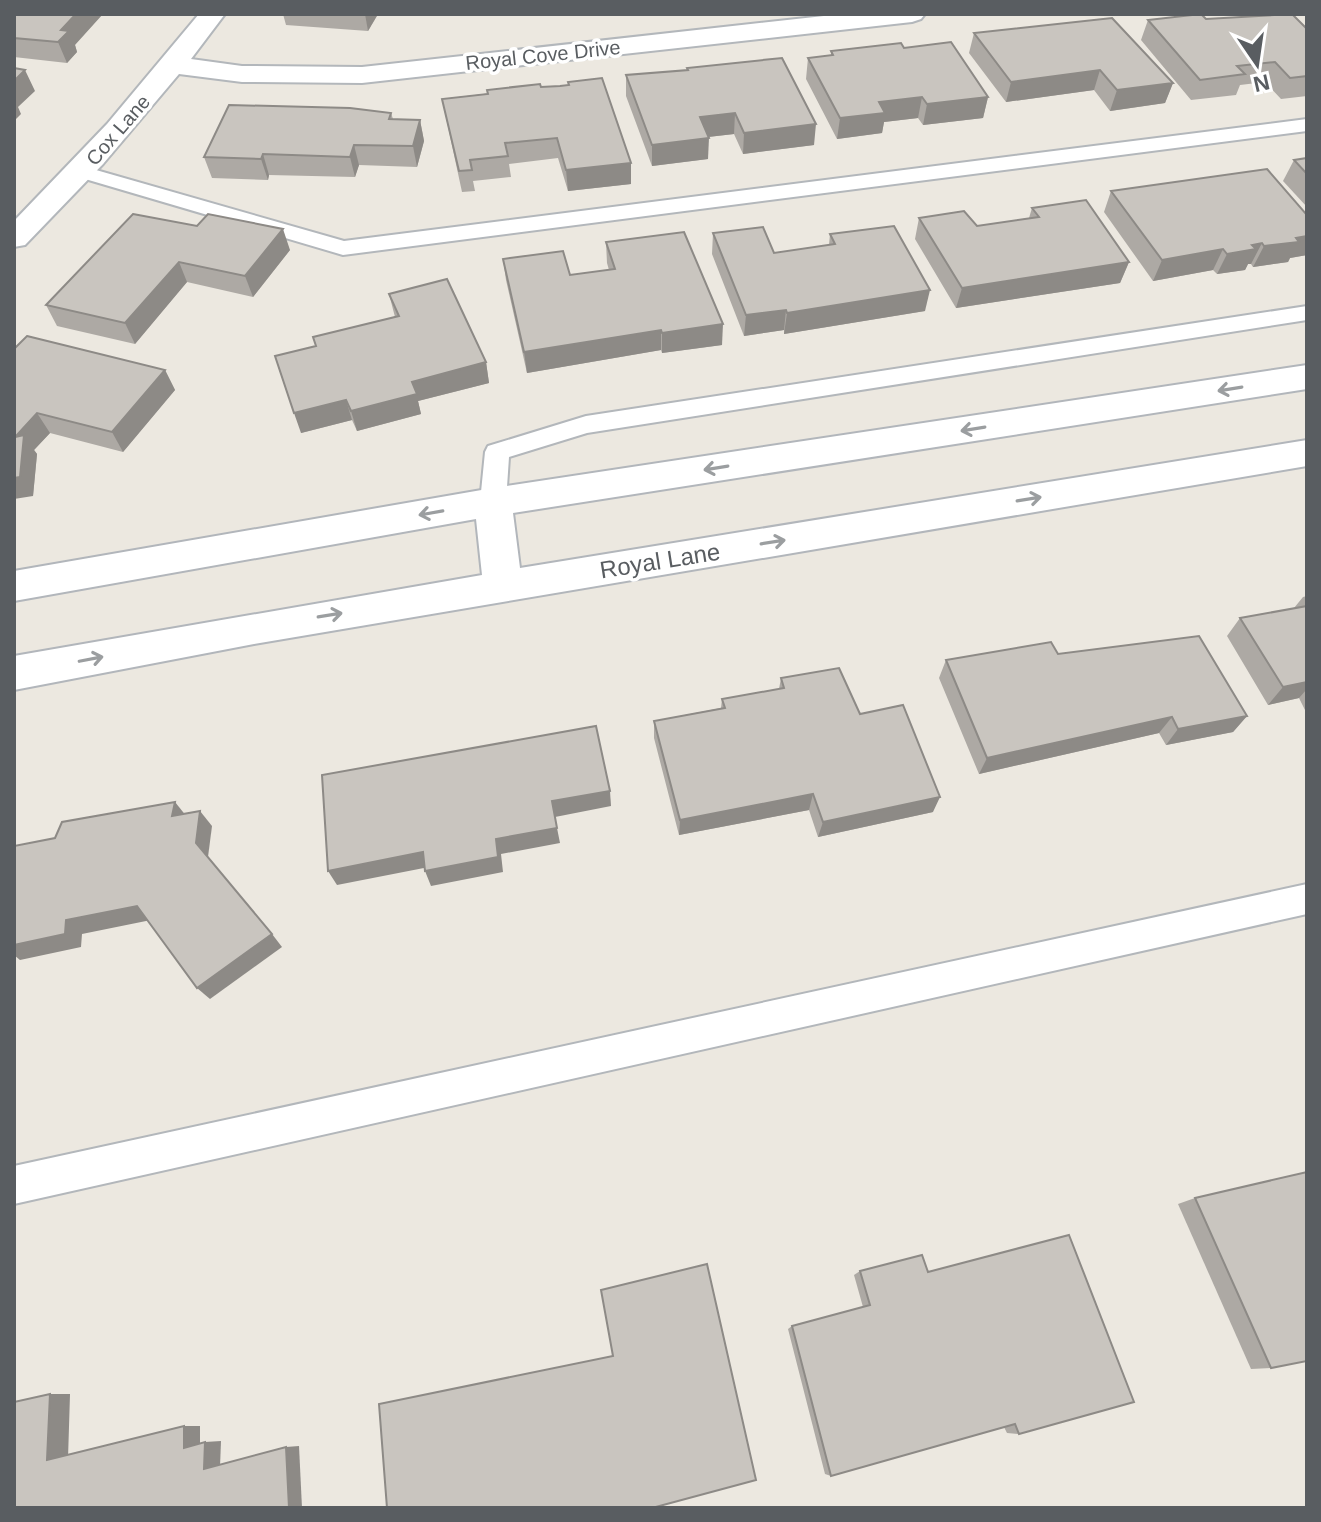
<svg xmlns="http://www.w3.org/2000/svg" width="1321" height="1522" viewBox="0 0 1321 1522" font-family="Arial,sans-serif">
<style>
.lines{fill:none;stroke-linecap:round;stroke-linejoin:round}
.service-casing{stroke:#b3b7bb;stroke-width:4}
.minor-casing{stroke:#b3b7bb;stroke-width:4}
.secondary-casing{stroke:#b2b6bb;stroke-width:4}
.service{fill:#fff;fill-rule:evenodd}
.minor{fill:#fff;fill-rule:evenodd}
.secondary{fill:#fff;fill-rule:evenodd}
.wall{fill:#ada9a4}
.shaded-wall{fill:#8d8a86}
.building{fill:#c9c5bf;stroke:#8d8a86;stroke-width:2}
.oneway{stroke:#9b9ea0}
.labels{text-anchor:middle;stroke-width:7;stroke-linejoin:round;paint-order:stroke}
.far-street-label{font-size:20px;fill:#595d61;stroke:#fff}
.street-label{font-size:24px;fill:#595d61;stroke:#fff}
</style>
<rect width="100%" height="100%" fill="#ece8e0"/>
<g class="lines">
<g class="service-casing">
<g id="service">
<path d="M1307 119V131L343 255 75 176 72 172 82 166 89 168 344 241Z"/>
<path d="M1307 306V320L587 433 509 457 506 502 502 509 493 511 484 509 480 502 485 452 488 446 586 416Z"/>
<path d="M1307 884V914L14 1204V1166Z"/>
</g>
</g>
<g class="minor-casing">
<path id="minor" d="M199 14H225L191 59 242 66 362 67 842 14H925L921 19 912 22 362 83 242 82 179 74 103 164 25 245 14 247V221L107 124Z"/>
</g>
<g class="secondary-casing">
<path id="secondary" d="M1307 365V389L513 513 520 568 1307 440V466L254 644 14 690V656L482 575 476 519 14 601V571L493 488Z"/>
</g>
<use href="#service" class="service"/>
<use href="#minor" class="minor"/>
<use href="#secondary" class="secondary"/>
</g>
<g class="wall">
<path d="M14 14 75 45 77 52 67 63 14 57Z"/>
<path d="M283 14H378L368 31 286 25Z"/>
<path d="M1206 19 1307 29V96L1281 99 1265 82 1240 85 1236 95 1191 100 1141 40 1148 20Z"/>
<path d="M974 33 1173 83 1165 103 1110 111 1094 90 1006 102 969 53Z"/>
<path d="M904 48 988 97 983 118 923 125 918 118 884 122 882 133 837 139 806 79 808 58 831 56V51Z"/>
<path d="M687 68 814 145 743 154 734 134 708 137V159L652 166 626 96V75L687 70Z"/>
<path d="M541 87 631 163V184L568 191 558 158 509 164 511 177 473 181 475 191 462 192 442 99Z"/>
<path d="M391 113 393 119 420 120 424 141 417 167 359 165 355 177 269 175 268 180 212 178 204 157Z"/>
<path d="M1307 158V207L1283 181 1294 160Z"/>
<path d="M1111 191 1307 215V255L1290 258 1288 262 1253 267 1251 264H1248L1245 270 1217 274 1213 270 1153 281 1104 212Z"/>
<path d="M1032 208 1129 262 1120 283 956 308 915 239 919 218 977 226 1029 218Z"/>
<path d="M133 214 290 250 253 297 187 282 135 344 57 326 46 305Z"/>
<path d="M713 233 774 253 829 245 830 234 925 311 784 334V330L744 336 712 254Z"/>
<path d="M606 242 722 345 662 353 661 350 527 373 506 280 503 259 570 275 609 270 607 263Z"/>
<path d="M389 294 486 362 489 383 418 401 421 414 357 431 352 420 301 433 316 346 395 317Z"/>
<path d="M14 349 165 370 175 390 123 452 50 433 34 450 37 454 33 496Z"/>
<path d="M1307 596V709L1305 710 1299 698 1268 705 1227 636 1240 618 1294 608 1303 597Z"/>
<path d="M1058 654 1247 716 1233 732 1166 745 1159 733 979 774 939 678 946 660Z"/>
<path d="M781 678 860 714 933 812 818 837 809 810 679 835 654 738V721L721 708 722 699 779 689Z"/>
<path d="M1195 1198 1271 1368 1251 1369 1178 1204Z"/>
<path d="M1069 1235 1019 1434 1007 1433 1004 1427 831 1476 825 1474 788 1329 792 1326 863 1307 854 1275 860 1271 928 1272Z"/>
</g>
<g class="shaded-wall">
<path d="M76 14H103L75 45 77 52 67 63 58 42 61 30Z"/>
<path d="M365 14H378L368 31Z"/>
<path d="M25 70 35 91 18 107 21 114 14 121V81Z"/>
<path d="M1100 70 1094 90 1006 102 1011 82Z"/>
<path d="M1173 83 1165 103 1110 111 1117 90Z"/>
<path d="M922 97 918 118 884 122 882 133 837 139 840 118 879 102Z"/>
<path d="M988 97 983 118 923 125 927 104Z"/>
<path d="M735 113 734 134 699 138 700 117Z"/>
<path d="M420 120 424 141 417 167 413 146Z"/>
<path d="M816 124 814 145 743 154 744 133Z"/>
<path d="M709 138 708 159 652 166V145Z"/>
<path d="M354 145 359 165 355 177 350 157Z"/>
<path d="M263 154 269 175 268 180 261 159Z"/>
<path d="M631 163V184L568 191 566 170Z"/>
<path d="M283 229 290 250 253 297 245 276Z"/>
<path d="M1307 236V255L1290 258 1288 262 1253 267 1264 246Z"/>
<path d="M1262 243 1251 264H1248L1245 270 1217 274 1227 254 1252 245Z"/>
<path d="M1223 249 1213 270 1153 281 1162 260Z"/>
<path d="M179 262 187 282 135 344 125 323Z"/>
<path d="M1129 262 1120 283 956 308 962 288Z"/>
<path d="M930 290 925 311 784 334 787 313Z"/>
<path d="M786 310 784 330 744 336 746 315Z"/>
<path d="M723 324 722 345 662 353V333Z"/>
<path d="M661 330V350L527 373 524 352Z"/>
<path d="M486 362 489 383 418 401 421 414 357 431 351 411 412 382Z"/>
<path d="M165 370 175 390 123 452 112 432Z"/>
<path d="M346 400 352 420 301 433 294 413Z"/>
<path d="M37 413 50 433 34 450 37 454 33 496 14 499 15 437Z"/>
<path d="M1307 682V689L1299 698 1268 705 1283 687Z"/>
<path d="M1247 716 1233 732 1166 745 1178 729Z"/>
<path d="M1172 717 1159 733 979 774 987 758Z"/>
<path d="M610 791 611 806 555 817 552 801Z"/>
<path d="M813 794 809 810 679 835 680 820Z"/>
<path d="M940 797 933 812 818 837 823 822Z"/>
<path d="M175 802 187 817 172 816Z"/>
<path d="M200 811 212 826 208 857 196 843Z"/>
<path d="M557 828 560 843 501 854 503 872 431 886 425 871 496 839Z"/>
<path d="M423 852 429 867 337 885 328 871Z"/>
<path d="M137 906 151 920 82 934 81 947 20 960 14 955V938L66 920Z"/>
<path d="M272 934 282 947 210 999 197 988Z"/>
<path d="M50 1394H70L68 1458 47 1460Z"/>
<path d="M184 1426H200V1447L184 1448Z"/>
<path d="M221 1441 220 1467 204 1469 205 1442Z"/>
<path d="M299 1446 302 1508H289L286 1447Z"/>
</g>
<g class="building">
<path d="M14 14H76L61 30 69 31 58 42 14 38Z"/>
<path d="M1201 14 1206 19 1292 14 1307 29V76L1290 78 1275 62 1237 66 1245 74 1200 80 1148 20Z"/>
<path d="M1112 18 1173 83 1117 90 1100 70 1011 82 974 33Z"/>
<path d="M951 42 988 97 927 104 922 97 879 102 885 113 840 118 808 58 833 55 831 51 901 43 904 48Z"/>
<path d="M782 58 816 124 744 133 735 113 700 117 709 138 652 145 626 75 688 70 687 68Z"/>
<path d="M14 68 25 70 14 81Z"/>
<path d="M602 78 631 163 566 170 557 138 505 143 508 156 470 160 472 170 459 171 442 99 488 94 487 90 540 84 541 87 560 86 569 85 568 82Z"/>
<path d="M229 105 350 108 391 113 389 119 420 120 413 146 354 145 350 157 263 154 261 159 204 157Z"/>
<path d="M1307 158V174L1294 160Z"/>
<path d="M1267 169 1307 215V236L1296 238 1299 242 1264 246 1262 243 1252 245 1256 249 1227 254 1223 249 1162 260 1111 191Z"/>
<path d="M1086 200 1129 262 962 288 919 218 964 211 977 226 1039 217 1032 208Z"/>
<path d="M133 214 197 226 208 214 283 229 245 276 179 262 125 323 46 305Z"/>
<path d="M894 226 930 290 787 313 786 310 746 315 713 233 763 227 774 253 835 244 830 234Z"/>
<path d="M684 232 723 324 662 333 661 330 524 352 503 259 563 251 570 275 615 269 606 242Z"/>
<path d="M447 279 486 362 412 382 417 394 351 411 346 400 294 413 275 356 316 346 313 337 399 316 389 294Z"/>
<path d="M27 336 165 370 112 432 37 413 15 437 24 435 20 477 14 478V349Z"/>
<path d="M1307 606V682L1283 687 1240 618Z"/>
<path d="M1199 636 1247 716 1178 729 1172 717 987 758 946 660 1051 642 1058 654Z"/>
<path d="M839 668 860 714 903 705 940 797 823 822 813 794 680 820 654 721 725 708 722 699 784 688 781 678Z"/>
<path d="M596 726 610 791 552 801 557 828 496 839 498 857 425 871 423 852 328 871 322 775Z"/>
<path d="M175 802 172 816 200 811 196 843 272 934 197 988 137 906 66 920 65 934 14 945V846L55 838 62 822Z"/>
<path d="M1307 1172V1361L1271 1368 1195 1198Z"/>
<path d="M1069 1235 1134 1402 1019 1434 1015 1424 831 1476 792 1326 870 1305 860 1271 922 1255 928 1272Z"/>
<path d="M707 1264 756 1480 652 1508H387L379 1404 613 1356 601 1290Z"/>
<path d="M50 1394 47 1460 184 1426V1448L205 1442 204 1469 286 1447 289 1508H14V1402Z"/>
</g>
<defs><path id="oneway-shaft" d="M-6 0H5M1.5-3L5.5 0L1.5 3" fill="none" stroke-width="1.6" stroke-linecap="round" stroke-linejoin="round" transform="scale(2)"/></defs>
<g class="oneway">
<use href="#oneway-shaft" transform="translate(1230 389) rotate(171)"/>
<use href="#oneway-shaft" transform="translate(973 429) rotate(171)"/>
<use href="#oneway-shaft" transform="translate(716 468) rotate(171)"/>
<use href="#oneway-shaft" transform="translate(1029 499) rotate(-9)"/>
<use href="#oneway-shaft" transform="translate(431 513) rotate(170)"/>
<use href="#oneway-shaft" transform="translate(773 542) rotate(-9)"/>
<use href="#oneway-shaft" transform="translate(330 615) rotate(-9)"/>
<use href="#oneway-shaft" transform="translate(91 659) rotate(-11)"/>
</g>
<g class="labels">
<g class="far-street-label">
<text transform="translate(543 55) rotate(-6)" y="7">Royal Cove Drive</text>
<text transform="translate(118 130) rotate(-49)" y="7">Cox Lane</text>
</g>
<g class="street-label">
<text transform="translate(660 561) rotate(-9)" y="8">Royal Lane</text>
</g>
</g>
<rect width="1321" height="1522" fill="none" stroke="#595d61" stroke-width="32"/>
<g transform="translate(1257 64) rotate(167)" stroke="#ffffff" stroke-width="6" paint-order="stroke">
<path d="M0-6L14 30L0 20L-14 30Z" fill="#595d61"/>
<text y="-12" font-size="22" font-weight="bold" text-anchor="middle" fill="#595d61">N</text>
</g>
</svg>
